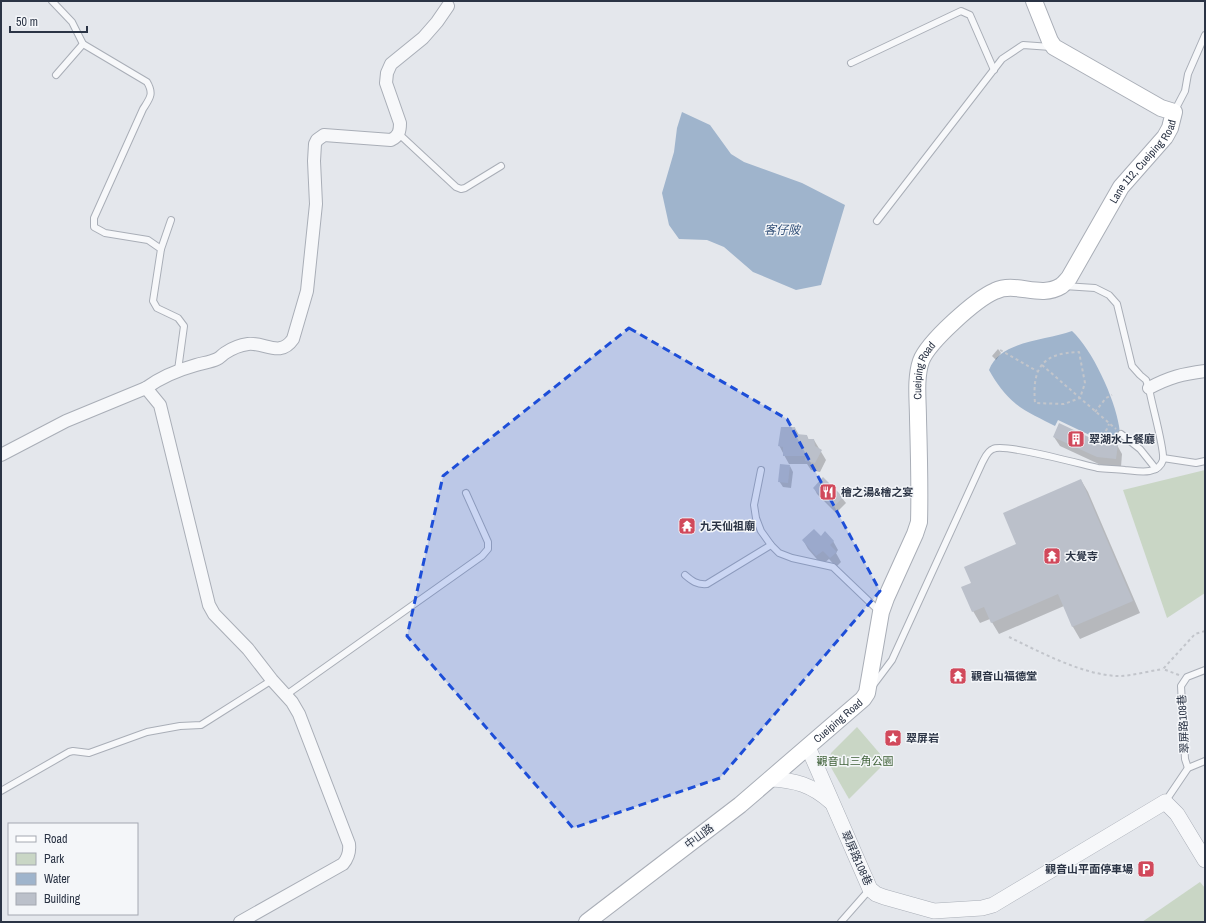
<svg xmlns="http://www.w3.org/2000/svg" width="1206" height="923" viewBox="0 0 1206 923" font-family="'Archivo Narrow','Noto Sans TC',sans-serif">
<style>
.green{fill:#c9d6c5}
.water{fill:#9fb4cc}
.shadow{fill:#0003}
.building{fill:#bbc0ca}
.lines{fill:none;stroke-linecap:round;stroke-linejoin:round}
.service-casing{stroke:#a9aeb7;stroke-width:8}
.minor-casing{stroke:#a9aeb7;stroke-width:14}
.tertiary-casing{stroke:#a9aeb7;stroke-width:16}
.secondary-casing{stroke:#a9aeb7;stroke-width:18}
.path{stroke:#c2c5cb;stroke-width:2;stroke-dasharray:3 3;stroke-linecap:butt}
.service{stroke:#f7f8fa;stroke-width:6}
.minor{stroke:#f7f8fa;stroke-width:12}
.tertiary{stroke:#f7f8fa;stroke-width:15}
.secondary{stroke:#fff;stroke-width:16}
.marked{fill:#1d4ed8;fill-opacity:0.2;stroke:#1d4ed8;stroke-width:3;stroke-dasharray:8 5;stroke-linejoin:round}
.labels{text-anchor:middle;stroke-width:3;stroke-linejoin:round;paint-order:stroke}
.street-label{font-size:11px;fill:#2b3445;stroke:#f4f6f9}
.poi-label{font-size:11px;font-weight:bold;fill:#2b3445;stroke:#f4f6f9;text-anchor:start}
.park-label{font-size:11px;fill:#3f6138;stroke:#f4f6f9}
.water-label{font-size:12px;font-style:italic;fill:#34527a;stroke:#f4f6f9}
</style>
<rect width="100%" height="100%" fill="#e4e7ec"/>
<g class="green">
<path d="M1205 470V593L1167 618 1123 490Z"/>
<path d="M857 727 881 755 885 763 849 799 829 764 831 753Z"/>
<path d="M1200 882 1205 888V922H1142Z"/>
</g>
<g class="water">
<path d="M682 112 710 125 731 154 744 162 802 183 845 205 821 285 796 290 753 272 724 247 707 240 679 239 669 225 662 193 674 152 677 128Z"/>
<path d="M1072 331C1092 349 1115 399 1119 426 1120 431 1120 437 1120 442L1098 439 1058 420 1055 426C1042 419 1027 413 1016 404 1005 395 996 383 989 370 1000 340 1046 341 1072 331Z"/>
</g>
<g class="shadow">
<path d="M998 349 1001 353 996 360 992 356Z"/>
<path d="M795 428 799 435 807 436 809 440H814L826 460 820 472 811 470 807 464H789L784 455 779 445Z"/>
<path d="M1054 437 1117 445 1122 454 1121 467 1103 466 1060 446Z"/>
<path d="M790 466 793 472 791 488 783 487 779 481Z"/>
<path d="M1081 480 1088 492 1140 613 1080 639 1073 627 1064 606 999 634 990 619 980 623 973 611 972 584 1018 545Z"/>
<path d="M814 488 842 498 846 503 836 513 817 494Z"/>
<path d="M821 537 833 541 838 550 836 553 841 562 836 567 829 559 822 565 808 549 803 540Z"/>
</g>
<g class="building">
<path d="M1059 423 1099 442 1118 444 1116 459 1097 457 1053 437Z"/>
<path d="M781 427H795L796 434 807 435 808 439H814L815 446 822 450 815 463 805 461V456H783V447L778 446Z"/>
<path d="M780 464 790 465 788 483 778 482Z"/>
<path d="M823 477 843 497 833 508 813 488Z"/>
<path d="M1081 479 1133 601 1072 627 1058 594 991 623 984 607 972 612 961 587 971 583 964 567 1016 544 1003 513Z"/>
<path d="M814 529 821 536 825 531 834 541 830 545 837 552 830 558 823 551 816 556 802 540Z"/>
</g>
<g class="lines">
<g class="service-casing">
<g id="service">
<path d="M52 1 72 22 83 44 147 82C154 94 150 98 143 109L94 218V227L105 233 148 240 161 249 153 301 157 308 178 318 184 326 178 370"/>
<path d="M851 63 961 11 970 15 994 70"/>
<path d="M56 75 83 44"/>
<path d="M1174 112 1185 91 1188 74 1205 35"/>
<path d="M399 134 456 187 461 189 465 188 501 166"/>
<path d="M877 221 1002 59 1023 45 1051 47"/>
<path d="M161 249 171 220"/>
<path d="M1121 434 1140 449 1156 469"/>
<path d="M1163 458 1196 463 1205 461"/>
<path d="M761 470 754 505 756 518 761 531 771 545 779 553 792 558 833 567 879 611"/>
<path d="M685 575C692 581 697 585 707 584L771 545"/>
<path d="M874 684 892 660 982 463C985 458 987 451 993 449 1004 443 1080 464 1098 468 1107 469 1116 469 1125 470 1137 471 1158 476 1163 460 1165 450 1151 402 1149 388L1146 380 1140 375 1132 366 1117 304 1109 295 1095 288 1064 286"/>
<path d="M286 695 482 556 488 549V542L466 493"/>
<path d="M1188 768 1185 759 1181 686 1187 677 1205 670"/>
<path d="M1 791 69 752 73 751 89 753 147 732 180 726 201 725 272 680"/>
<path d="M1165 802 1188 768 1205 761"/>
<path d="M841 922 870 889"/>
</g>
</g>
<g class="minor-casing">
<g id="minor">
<path d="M146 388 160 405 209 605 214 614 248 649 272 680 292 702 299 714 349 844C350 852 348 858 343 864L240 922"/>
<path d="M1149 388C1170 377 1182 374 1205 371"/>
<path d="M1 455 66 421 146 388C161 377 178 370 196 365 203 363 211 362 217 359 220 358 222 355 225 353 231 349 240 345 248 344 265 342 280 358 293 339L307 291 316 204 314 161 315 144 317 140 324 135 391 140C399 136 400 131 400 123L386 83 387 73 391 64 423 38 437 22 448 6"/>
</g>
</g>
<g class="tertiary-casing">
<g id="tertiary">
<path d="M808 747 870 889 876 894 884 897 934 911 982 908 993 905 1165 802 1177 814 1205 860"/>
<path d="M770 779C795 780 812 785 831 802"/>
</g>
</g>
<g class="secondary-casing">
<g id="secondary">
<path id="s1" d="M587 922 740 805 863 699 867 693 881 612 886 598 915 534 919 522C920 488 919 453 918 419 918 400 915 379 921 361 928 342 976 299 995 291 1016 281 1040 299 1061 286 1064 284 1067 280 1069 278L1121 187 1165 137 1170 128 1174 112 1161 108 1054 47 1050 41 1034 1"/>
</g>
</g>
<g class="path">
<path d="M1000 350 1037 371"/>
<path d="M1042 365 1080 398 1085 383 1079 352C1042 353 1032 368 1035 403L1064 404 1080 398 1116 429"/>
<path d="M1095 412 1106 398 1112 395"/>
<path d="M1101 442 1109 424"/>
<path d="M1009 637C1040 652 1083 675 1118 676 1132 676 1149 671 1163 669"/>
<path d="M1179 675 1163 669 1195 634 1205 631"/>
</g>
<use href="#service" class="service"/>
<use href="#minor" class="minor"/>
<use href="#tertiary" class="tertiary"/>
<use href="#secondary" class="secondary"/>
</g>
<path class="marked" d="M629 328 787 419 880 591 720 778 573 828 407 636 443 476Z"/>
<defs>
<g id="building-square" transform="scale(0.9)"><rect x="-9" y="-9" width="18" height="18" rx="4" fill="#d1495b" stroke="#f4f6f9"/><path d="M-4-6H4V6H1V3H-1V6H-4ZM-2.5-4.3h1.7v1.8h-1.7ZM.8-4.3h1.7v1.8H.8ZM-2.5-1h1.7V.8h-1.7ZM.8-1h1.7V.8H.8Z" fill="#fff"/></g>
<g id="restaurant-square" transform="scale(0.9)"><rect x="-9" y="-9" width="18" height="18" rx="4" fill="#d1495b" stroke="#f4f6f9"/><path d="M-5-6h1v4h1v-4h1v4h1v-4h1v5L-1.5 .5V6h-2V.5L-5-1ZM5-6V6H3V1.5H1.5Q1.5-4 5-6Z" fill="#fff"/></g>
<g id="temple-square" transform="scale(0.9)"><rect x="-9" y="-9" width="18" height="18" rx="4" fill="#d1495b" stroke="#f4f6f9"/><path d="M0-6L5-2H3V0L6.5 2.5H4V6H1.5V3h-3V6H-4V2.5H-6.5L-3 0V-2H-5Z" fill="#fff"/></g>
<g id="sight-square" transform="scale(0.9)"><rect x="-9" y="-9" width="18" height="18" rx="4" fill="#d1495b" stroke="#f4f6f9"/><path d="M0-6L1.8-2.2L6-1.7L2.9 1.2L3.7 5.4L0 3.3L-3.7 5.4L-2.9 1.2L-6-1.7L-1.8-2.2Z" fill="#fff"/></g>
<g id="parking-square" transform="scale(0.9)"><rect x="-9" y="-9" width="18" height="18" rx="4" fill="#d1495b" stroke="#f4f6f9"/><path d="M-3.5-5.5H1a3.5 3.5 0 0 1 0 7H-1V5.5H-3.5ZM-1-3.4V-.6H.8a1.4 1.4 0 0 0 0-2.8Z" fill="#fff"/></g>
</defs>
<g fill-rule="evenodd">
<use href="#building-square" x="1076" y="439"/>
<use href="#restaurant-square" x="828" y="492"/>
<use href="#temple-square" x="687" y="526"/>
<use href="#temple-square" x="1052" y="556"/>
<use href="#temple-square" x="958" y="676"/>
<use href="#sight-square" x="893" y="738"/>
<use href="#parking-square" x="1146" y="869"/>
</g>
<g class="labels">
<g class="street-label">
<text dy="4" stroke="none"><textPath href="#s1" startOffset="1024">Lane 112, Cueiping Road</textPath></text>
<text dy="4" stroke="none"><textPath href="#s1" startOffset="695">Cueiping Road</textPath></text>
<text dy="4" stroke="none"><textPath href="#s1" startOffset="322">Cueiping Road</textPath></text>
<text transform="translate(1183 724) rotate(-93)" y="4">翠屏路108巷</text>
<text transform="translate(699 836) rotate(-37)" y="4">中山路</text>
<text transform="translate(857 858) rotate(66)" y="4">翠屏路108巷</text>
</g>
<g class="poi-label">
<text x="1089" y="443">翠湖水上餐廳</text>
<text x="841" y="496">檜之湯&amp;檜之宴</text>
<text x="700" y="530">九天仙祖廟</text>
<text x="1065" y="560">大覺寺</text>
<text x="971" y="680">觀音山福德堂</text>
<text x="906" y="742">翠屏岩</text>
<text x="1133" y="873" text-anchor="end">觀音山平面停車場</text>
</g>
<g class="park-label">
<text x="855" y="765">觀音山三角公園</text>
</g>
<g class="water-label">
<text x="782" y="234">客仔陂</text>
</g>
</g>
<rect width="1206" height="923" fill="none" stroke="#2b3445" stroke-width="4"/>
<rect x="8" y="823" width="130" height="92" fill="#f4f6f9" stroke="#a4a8b1"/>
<rect x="16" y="836" width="20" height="6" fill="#ffffff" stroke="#a4a8b1"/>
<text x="44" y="843" font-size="12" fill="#2b3445">Road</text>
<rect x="16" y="853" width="20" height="12" fill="#c9d6c5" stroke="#a4a8b1"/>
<text x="44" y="863" font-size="12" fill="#2b3445">Park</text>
<rect x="16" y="873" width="20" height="12" fill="#9fb4cc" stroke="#a4a8b1"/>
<text x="44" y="883" font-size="12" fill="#2b3445">Water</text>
<rect x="16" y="893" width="20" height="12" fill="#bbc0ca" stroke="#a4a8b1"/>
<text x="44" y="903" font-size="12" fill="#2b3445">Building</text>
<path d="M10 26v6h77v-6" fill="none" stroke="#2b3445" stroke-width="2"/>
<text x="16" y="26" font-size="12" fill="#2b3445" stroke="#f4f6f9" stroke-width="3" paint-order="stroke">50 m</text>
</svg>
